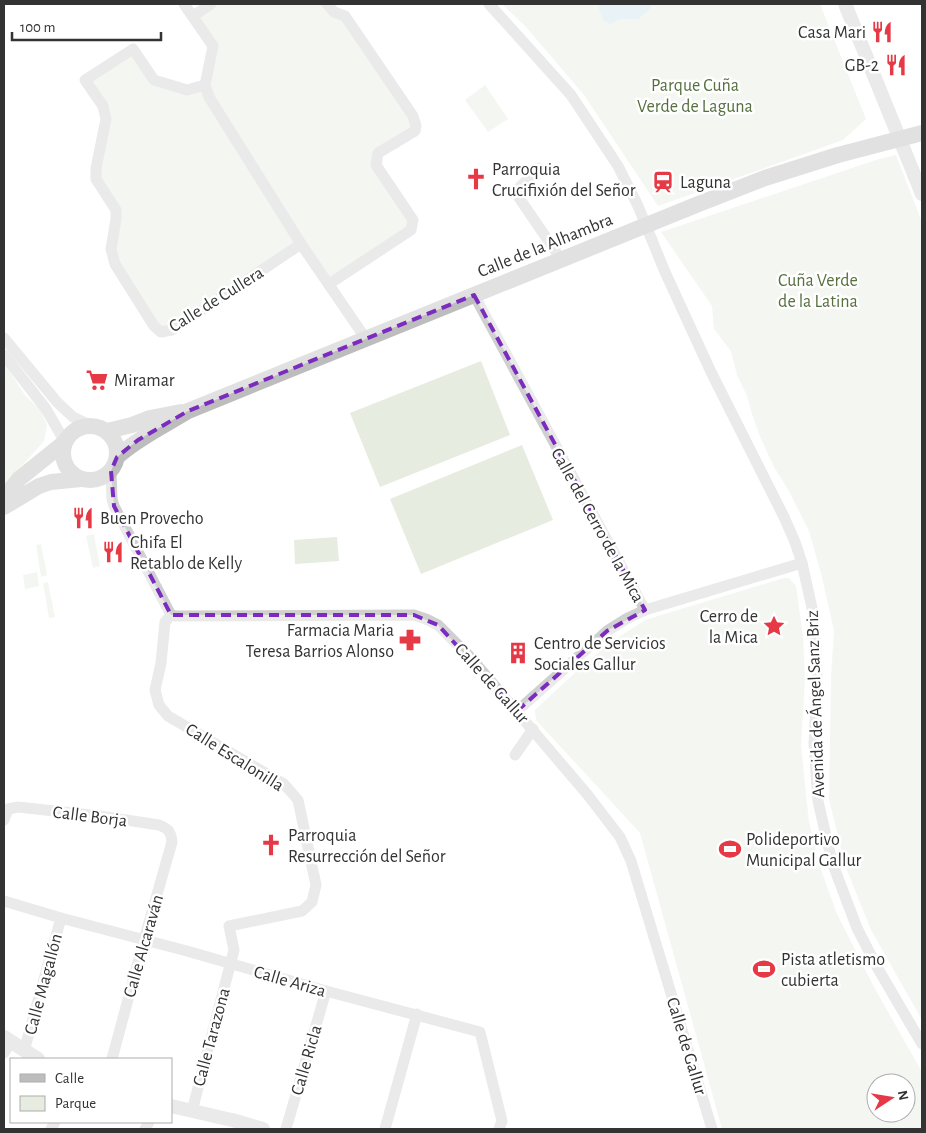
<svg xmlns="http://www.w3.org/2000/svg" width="926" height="1133" viewBox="0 0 926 1133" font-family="'Alegreya Sans',sans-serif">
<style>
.green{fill:#e6ecdf;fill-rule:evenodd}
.water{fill:#cfe2ee}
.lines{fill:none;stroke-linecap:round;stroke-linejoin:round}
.minor{stroke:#d0d0d0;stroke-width:11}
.tertiary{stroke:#d0d0d0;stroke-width:14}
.secondary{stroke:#bdbdbd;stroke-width:16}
.marked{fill:none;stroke:#7b2cbf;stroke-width:4;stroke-dasharray:10 6;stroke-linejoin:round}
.labels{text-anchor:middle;stroke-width:5;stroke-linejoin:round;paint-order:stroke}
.poi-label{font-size:18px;fill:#333;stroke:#fff;text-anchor:start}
.park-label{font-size:18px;fill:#56703f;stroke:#fff}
.street-label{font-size:18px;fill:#333;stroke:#fff}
</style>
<rect width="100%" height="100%" fill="#fff"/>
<g class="green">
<path d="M211 4H327L345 16 416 126 378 153 376 165 413 220 411 230 329 284 301 244 161 332 115 264 116 210 96 179 106 119 85 80 133 49 154 80 187 90 205 85 213 46 193 16Z"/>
<path d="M502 4H820L866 119 843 140 658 206 584 95 526 27Z"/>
<path d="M485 85 508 119 488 132 465 100Z"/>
<path d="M896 155 922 222V1020L871 930 845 865 829 799 831 677 834 631 822 577 809 531 789 491 774 467 761 439 752 414 747 396 737 375 731 351 714 329 712 306 661 232 879 159Z"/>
<path d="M481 361 510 435 380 487 350 413Z"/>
<path d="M4 362 24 394 41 411 47 425 44 441 4 486Z"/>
<path d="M522 445 553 520 421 574 390 499Z"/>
<path d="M94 534 100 566 93 568 86 536Z"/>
<path d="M337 537 339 561 295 564 294 540Z"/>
<path d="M41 544 47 575 41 577 36 545Z"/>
<path d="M37 572 39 586 25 589 23 575Z"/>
<path d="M784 578H789L796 586 803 636 805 678 801 746 809 822 819 864 837 914 874 987 922 1072V1129H722L640 833 536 720 535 710C571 677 605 642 648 619ZM876 1083H906V1113H876Z"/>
<path d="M48 582 55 617 49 618 43 583Z"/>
</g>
<path class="water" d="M600 4H652L649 10 638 19H620L610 24 603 20 598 6Z"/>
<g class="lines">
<g class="minor">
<path d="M184 4 213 46 205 85 209 97 301 244"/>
<path d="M327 4 334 12 345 16 413 116 416 126 415 131 378 153 376 165 413 220 411 230 329 284"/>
<path d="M489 4 571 95 618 166 638 206 665 272 711 372 784 517 795 542 802 563 812 608 816 649 817 680 814 744 818 801 832 862 857 928 877 967 922 1044"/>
<path d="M193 16 211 4"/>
<path d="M205 85 187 90 154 80 133 49 85 80 103 106 106 119 96 168V179L116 210V219L111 249 115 264 154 326 161 332 172 330 301 244 366 339"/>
<path d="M539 168 515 192 561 259"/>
<path d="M474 295 645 610 626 619 607 631 517 711"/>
<path d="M4 338 57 402 73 417 89 425"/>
<path d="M4 355 46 409 65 442"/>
<path d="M111 471 112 499 114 506 171 615 176 616 414 615 426 619 438 625 471 658 587 794 620 837 631 861 712 1129"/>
<path d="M645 610 802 563"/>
<path d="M171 615 165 622 161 663 155 690 159 705 168 716 284 784 298 800 316 885 312 902 302 911 229 926 234 950 192 1111"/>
<path d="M515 755 533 729"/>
<path d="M4 820 8 809 18 807 100 816 159 825C169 829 171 832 172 842L144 940 112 1059"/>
<path d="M4 901 61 918 187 951 326 991 480 1032 502 1121 499 1129"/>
<path d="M24 1051 61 918"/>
<path d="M4 1053 11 1042"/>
<path d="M51 1129 55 1122"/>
<path d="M145 1129 149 1122"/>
<path d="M286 1129 326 991"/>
<path d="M385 1129 417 1014"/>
</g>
<g class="tertiary">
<path d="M845 4 922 194"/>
<path d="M4 1037 38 1059"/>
<path d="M171 1106 236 1121 263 1129"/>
</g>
<g class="secondary">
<circle cx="90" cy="453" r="27"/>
<path d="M107 431 132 425 150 418 181 412"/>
<path d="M117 457C138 438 164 426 188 411L701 203 765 178 838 155 922 133"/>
<path d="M4 498 19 479 65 442"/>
<path d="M4 507 39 486 51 482 81 479"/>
</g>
</g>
<path d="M0 0H926V1133H0ZM474 295 645 610 607 631 517 711 438 625 414 615H171L114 506 111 471 117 457 138 440 188 411Z" fill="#fff" fill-opacity=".55" fill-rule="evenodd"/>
<path class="marked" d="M474 295 645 610 607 631 517 711 438 625 414 615H171L114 506 111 471 117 457 138 440 188 411Z"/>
<defs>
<g id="restaurant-bare" transform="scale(1.725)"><path d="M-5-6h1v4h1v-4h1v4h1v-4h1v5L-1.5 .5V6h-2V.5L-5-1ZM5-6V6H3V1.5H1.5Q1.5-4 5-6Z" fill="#e63946" stroke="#fff" stroke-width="2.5" paint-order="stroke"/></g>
<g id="church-bare" transform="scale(1.725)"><path d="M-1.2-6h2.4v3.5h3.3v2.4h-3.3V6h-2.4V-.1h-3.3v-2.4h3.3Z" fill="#e63946" stroke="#fff" stroke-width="2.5" paint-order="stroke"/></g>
<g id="station-bare" transform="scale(1.725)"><path d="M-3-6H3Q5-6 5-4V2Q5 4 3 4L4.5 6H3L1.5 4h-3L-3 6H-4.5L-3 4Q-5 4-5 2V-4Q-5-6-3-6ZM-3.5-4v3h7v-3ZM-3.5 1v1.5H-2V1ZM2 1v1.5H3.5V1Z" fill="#e63946" stroke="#fff" stroke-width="2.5" paint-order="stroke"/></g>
<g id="supermarket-bare" transform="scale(1.725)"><path d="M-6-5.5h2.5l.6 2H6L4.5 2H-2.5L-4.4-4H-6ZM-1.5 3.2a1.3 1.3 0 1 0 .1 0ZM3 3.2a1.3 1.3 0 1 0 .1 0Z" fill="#e63946" stroke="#fff" stroke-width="2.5" paint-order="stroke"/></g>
<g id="sight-bare" transform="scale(1.725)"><path d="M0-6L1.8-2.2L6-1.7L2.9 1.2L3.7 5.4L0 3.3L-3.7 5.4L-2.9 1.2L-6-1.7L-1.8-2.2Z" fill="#e63946" stroke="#fff" stroke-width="2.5" paint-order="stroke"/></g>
<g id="pharmacy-bare" transform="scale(1.725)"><path d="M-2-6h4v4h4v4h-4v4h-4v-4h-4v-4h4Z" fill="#e63946" stroke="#fff" stroke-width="2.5" paint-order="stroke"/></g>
<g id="building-bare" transform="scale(1.725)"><path d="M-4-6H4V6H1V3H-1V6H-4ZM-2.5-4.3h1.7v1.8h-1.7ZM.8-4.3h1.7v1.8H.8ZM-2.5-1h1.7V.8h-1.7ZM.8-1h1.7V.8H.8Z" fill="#e63946" stroke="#fff" stroke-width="2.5" paint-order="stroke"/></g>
<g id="stadium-bare" transform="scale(1.725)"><path d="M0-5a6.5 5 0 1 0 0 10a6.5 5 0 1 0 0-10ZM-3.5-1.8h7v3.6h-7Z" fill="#e63946" stroke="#fff" stroke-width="2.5" paint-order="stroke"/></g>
</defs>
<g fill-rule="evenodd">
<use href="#restaurant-bare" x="882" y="32"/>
<use href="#restaurant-bare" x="896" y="65"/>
<use href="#church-bare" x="476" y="179"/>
<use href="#station-bare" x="663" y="182"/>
<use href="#supermarket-bare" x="97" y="380"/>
<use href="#restaurant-bare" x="83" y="518"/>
<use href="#restaurant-bare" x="113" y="552"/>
<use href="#sight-bare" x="774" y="626"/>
<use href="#pharmacy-bare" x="410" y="640"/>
<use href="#building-bare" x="518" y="653"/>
<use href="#church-bare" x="271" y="845"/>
<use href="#stadium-bare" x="730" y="849"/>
<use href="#stadium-bare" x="764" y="969"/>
</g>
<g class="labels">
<g class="poi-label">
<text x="866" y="38" text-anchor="end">Casa Mari</text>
<text x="879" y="71" text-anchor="end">GB-2</text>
<text x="492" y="175">Parroquia<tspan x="492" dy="21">Crucifixión del Señor</tspan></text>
<text x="680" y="188">Laguna</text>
<text x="114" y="386">Miramar</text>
<text x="100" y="524">Buen Provecho</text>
<text x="130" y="548">Chifa El<tspan x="130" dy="21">Retablo de Kelly</tspan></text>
<text x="758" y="622" text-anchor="end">Cerro de<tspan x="758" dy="21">la Mica</tspan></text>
<text x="394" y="636" text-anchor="end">Farmacia Maria<tspan x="394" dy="21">Teresa Barrios Alonso</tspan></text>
<text x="534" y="649">Centro de Servicios<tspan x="534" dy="21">Sociales Gallur</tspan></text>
<text x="288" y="841">Parroquia<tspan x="288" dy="21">Resurrección del Señor</tspan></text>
<text x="746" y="845">Polideportivo<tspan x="746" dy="21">Municipal Gallur</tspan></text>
<text x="781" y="965">Pista atletismo<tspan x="781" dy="21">cubierta</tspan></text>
</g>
<g class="park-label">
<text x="695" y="91">Parque Cuña<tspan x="695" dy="21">Verde de Laguna</tspan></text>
<text x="818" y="286">Cuña Verde<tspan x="818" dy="21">de la Latina</tspan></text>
</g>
<g class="street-label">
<text transform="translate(545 245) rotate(-22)" y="6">Calle de la Alhambra</text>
<text transform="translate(216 299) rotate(-32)" y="6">Calle de Cullera</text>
<text transform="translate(598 525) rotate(61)" y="6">Calle del Cerro de la Mica</text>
<text transform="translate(492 683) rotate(48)" y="6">Calle de Gallur</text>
<text transform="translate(815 704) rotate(-92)" y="6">Avenida de Ángel Sanz Briz</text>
<text transform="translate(235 757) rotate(32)" y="6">Calle Escalonilla</text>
<text transform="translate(90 816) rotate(7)" y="6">Calle Borja</text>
<text transform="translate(143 946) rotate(-74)" y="6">Calle Alcaraván</text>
<text transform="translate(290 981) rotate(16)" y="6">Calle Ariza</text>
<text transform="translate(43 984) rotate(-75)" y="6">Calle Magallón</text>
<text transform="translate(211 1037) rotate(-75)" y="6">Calle Tarazona</text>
<text transform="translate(687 1046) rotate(73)" y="6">Calle de Gallur</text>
<text transform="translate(306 1060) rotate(-74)" y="6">Calle Ricla</text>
</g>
</g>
<rect width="926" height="1133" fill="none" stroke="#333333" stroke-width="10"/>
<rect x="10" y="1058" width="162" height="65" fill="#ffffff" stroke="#adadad"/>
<rect x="20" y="1074" width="25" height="8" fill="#bdbdbd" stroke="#adadad"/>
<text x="55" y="1083" font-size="15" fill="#333333">Calle</text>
<rect x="20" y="1096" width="25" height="15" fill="#e6ecdf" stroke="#adadad"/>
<text x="55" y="1108" font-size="15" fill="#333333">Parque</text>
<g transform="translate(891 1098) rotate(78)"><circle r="24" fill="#ffffff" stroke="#adadad"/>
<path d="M0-4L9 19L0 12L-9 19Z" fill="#e63946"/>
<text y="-8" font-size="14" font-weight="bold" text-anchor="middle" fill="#333333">N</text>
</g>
<path d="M12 32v8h149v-8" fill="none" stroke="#333333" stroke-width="2.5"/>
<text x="20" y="32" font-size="15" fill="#333333" stroke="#ffffff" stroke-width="4" paint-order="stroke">100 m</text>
</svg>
